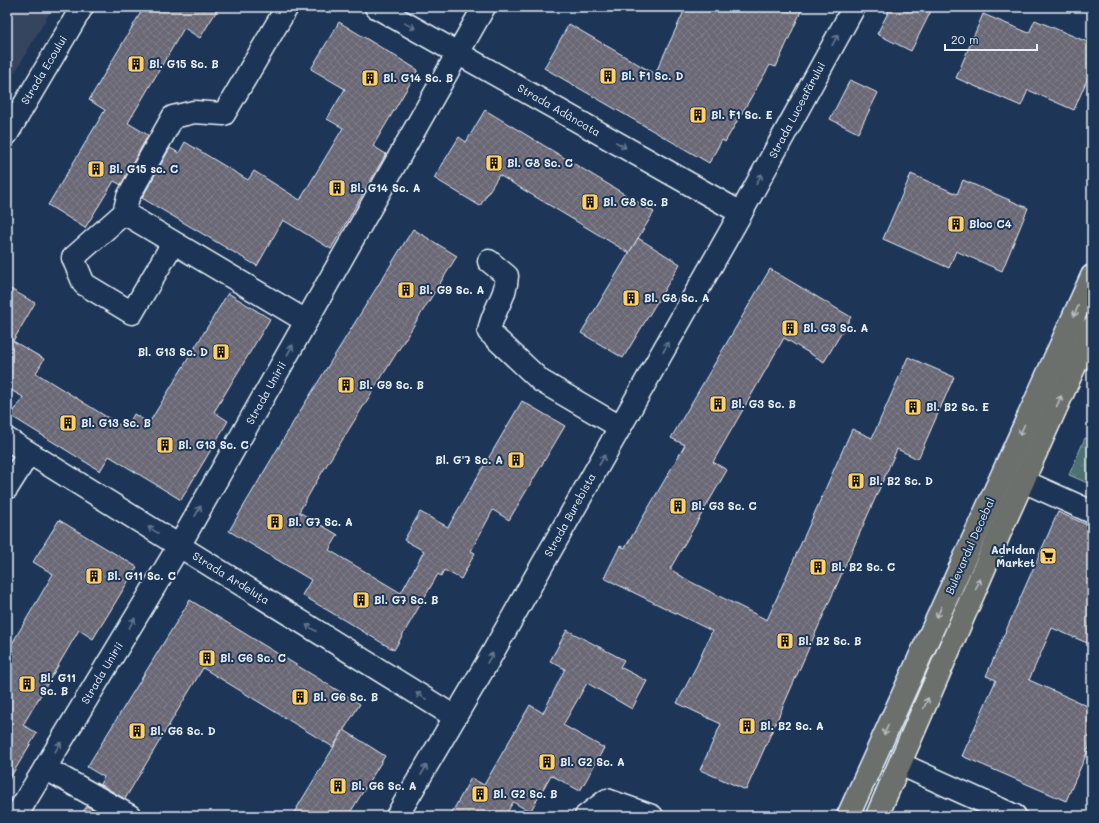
<svg xmlns="http://www.w3.org/2000/svg" width="1099" height="823" viewBox="0 0 1099 823" font-family="Mali,sans-serif">
<style>
.built{fill:#344460}
.grass{fill:url(#grass-tufts);stroke:#9ab0b4}
.building{fill:url(#building-cross-hatch);stroke:#e8f1f8}
.lines{fill:none;stroke-linecap:round;stroke-linejoin:round}
.minor-casing{stroke:#e8f1f8;stroke-width:25}
.major-casing{stroke:#e8f1f8;stroke-width:25}
.minor{stroke:#1d3557;stroke-width:22}
.major{stroke:#6c706d;stroke-width:22}
.oneway{stroke:#64778f}
.oneway2{stroke:#b6bdc0}
.labels{text-anchor:middle;stroke-width:4;stroke-linejoin:round;paint-order:stroke}
.poi-label{font-size:11px;font-weight:bold;fill:#e8f1f8;stroke:#1d3557;text-anchor:start}
.street-label{font-size:11px;fill:#e8f1f8;stroke:#1d3557}
</style>
<defs>
<pattern id="grass-tufts" width="24" height="20" patternUnits="userSpaceOnUse"><rect width="24" height="20" fill="#4d6f70"/><path d="M3 7l-1-3M5 7V3M7 7l1-3M15 17l-1-3M17 17v-4M19 17l1-3" fill="none" stroke="#678485"/></pattern>
<pattern id="building-cross-hatch" width="8" height="8" patternUnits="userSpaceOnUse"><rect width="8" height="8" fill="#6a6774"/><path d="M0 0l8 8M0 8l8-8" fill="none" stroke="#7f7d89"/></pattern>
</defs>
<rect width="100%" height="100%" fill="#1d3557"/>
<filter id="ink" filterUnits="userSpaceOnUse"><feTurbulence type="fractalNoise" baseFrequency=".025" numOctaves="2"/><feDisplacementMap in="SourceGraphic" scale="8" xChannelSelector="R" yChannelSelector="G"/><feConvolveMatrix kernelMatrix="1 2 1 2 8 2 1 2 1" color-interpolation-filters="sRGB"/></filter>
<g filter="url(#ink)">
<path class="built" d="M7 7H53L7 86Z"/>
<path class="grass" d="M1085 438 1092 440V485L1069 475Z"/>
<g class="building">
<path d="M144 7H219L200 38 184 28 128 123 148 135 121 185 114 181 85 228 48 205 105 110 89 100Z"/>
<path d="M686 7H803L776 67 770 65 725 142 722 140 709 163 544 68 569 24 655 74Z"/>
<path d="M891 7H933L911 51 877 34Z"/>
<path d="M983 14 1029 33 1035 20 1092 44V68L1074 110 1028 90 1021 106 956 78Z"/>
<path d="M339 22 418 70 373 146 386 154 331 249 283 220 257 266 142 198 170 148 179 153 185 142 248 180 254 171 300 200 343 128 327 119 345 89 311 69Z"/>
<path d="M850 80 878 93 858 133 830 119Z"/>
<path d="M485 110 654 212 629 253 499 175 480 206 434 178 459 137 466 142Z"/>
<path d="M911 174 957 194 963 180 1028 208 1002 271 956 251 949 268 883 239Z"/>
<path d="M413 229 457 256 318 479 299 512 338 535 329 550 401 593 424 551 404 540 420 512 448 527 522 401 565 426 509 520 493 510 471 551 475 553 461 579 444 570 441 576 438 574 394 650 302 595 311 580 229 531 297 416Z"/>
<path d="M638 238 680 264 623 358 581 333Z"/>
<path d="M770 269 851 317 824 362 784 338 713 462 727 470 670 569 691 582 767 620 852 429 872 438 908 357 954 377 918 459 897 449 746 790 700 770 721 724 677 703 697 665 712 631 604 578 620 546 625 548 685 445 671 438Z"/>
<path d="M7 287 35 303 13 341 44 359 36 373 126 429 134 414 149 423 228 293 270 319 214 412 228 421 181 500 109 456 100 471 11 416 23 397 7 388Z"/>
<path d="M1058 512 1092 527V645L1052 628 1029 680 1092 708V741L1066 801 962 756 996 680 986 676Z"/>
<path d="M59 520 137 567 93 639 79 630 23 725 37 733 7 783V652L53 574 33 562Z"/>
<path d="M190 600 360 704 333 747 203 668 125 799 100 784 104 777 87 767Z"/>
<path d="M567 630 624 660 620 667 647 681 632 709 587 683 563 725 604 748 580 791 551 775 530 812 513 802 505 816H450L471 778 484 785 530 705 543 713 565 669 550 661Z"/>
<path d="M344 730 385 756 348 816H292Z"/>
<path d="M87 806 105 816H80Z"/>
</g>
<g class="lines">
<g class="minor-casing">
<g id="minor">
<path d="M287 7 224 114 194 112 173 117 128 197 124 213 306 321"/>
<path d="M376 7 741 213"/>
<path d="M7 134 82 7"/>
<path d="M124 213 73 258 84 284 132 313 173 243"/>
<path d="M489 261 507 276C506 299 492 310 489 332L541 381 620 427"/>
<path d="M7 439 455 717"/>
<path d="M1023 481 1092 512"/>
<path d="M7 488 29 453"/>
<path d="M900 764 1015 816"/>
<path d="M45 768 130 816"/>
<path d="M16 816 179 546 484 7"/>
<path d="M397 816 488 661 741 213 854 7"/>
<path d="M586 816 607 800 652 816"/>
</g>
</g>
<g class="major-casing">
<g id="major">
<path d="M848 816 1092 276"/>
<path d="M877 816 1004 523 1092 328"/>
</g>
</g>
<use href="#minor" class="minor"/>
<use href="#major" class="major"/>
</g>
<defs><path id="oneway-shaft" d="M-6 0H5M1.5-3L5.5 0L1.5 3" fill="none" stroke-width="1.6" stroke-linecap="round" stroke-linejoin="round"/></defs>
<g class="oneway">
<use href="#oneway-shaft" transform="translate(410 26) rotate(29)"/>
<use href="#oneway-shaft" transform="translate(835 40) rotate(-62)"/>
<use href="#oneway-shaft" transform="translate(621 145) rotate(30)"/>
<use href="#oneway-shaft" transform="translate(759 179) rotate(-62)"/>
<use href="#oneway-shaft" transform="translate(666 347) rotate(-61)"/>
<use href="#oneway-shaft" transform="translate(290 350) rotate(-61)"/>
<use href="#oneway-shaft" transform="translate(602 460) rotate(-61)"/>
<use href="#oneway-shaft" transform="translate(198 511) rotate(-61)"/>
<use href="#oneway-shaft" transform="translate(153 530) rotate(-148)"/>
<use href="#oneway-shaft" transform="translate(132 623) rotate(-59)"/>
<use href="#oneway-shaft" transform="translate(311 628) rotate(-148)"/>
<use href="#oneway-shaft" transform="translate(490 658) rotate(-60)"/>
<use href="#oneway-shaft" transform="translate(421 696) rotate(-148)"/>
<use href="#oneway-shaft" transform="translate(58 747) rotate(-59)"/>
<use href="#oneway-shaft" transform="translate(424 770) rotate(-60)"/>
</g>
<g class="oneway2">
<use href="#oneway-shaft" transform="translate(1076 311) rotate(114)"/>
<use href="#oneway-shaft" transform="translate(1059 401) rotate(-66)"/>
<use href="#oneway-shaft" transform="translate(1022 430) rotate(114)"/>
<use href="#oneway-shaft" transform="translate(978 584) rotate(-67)"/>
<use href="#oneway-shaft" transform="translate(939 612) rotate(115)"/>
<use href="#oneway-shaft" transform="translate(926 703) rotate(-67)"/>
<use href="#oneway-shaft" transform="translate(886 730) rotate(114)"/>
</g>
</g>
<defs>
<g id="building-square" transform="scale(0.9)"><rect x="-9" y="-9" width="18" height="18" rx="4" fill="#ffd166" stroke="#1d3557"/><path d="M-4-6H4V6H1V3H-1V6H-4ZM-2.5-4.3h1.7v1.8h-1.7ZM.8-4.3h1.7v1.8H.8ZM-2.5-1h1.7V.8h-1.7ZM.8-1h1.7V.8H.8Z" fill="#111"/></g>
<g id="supermarket-square" transform="scale(0.9)"><rect x="-9" y="-9" width="18" height="18" rx="4" fill="#ffd166" stroke="#1d3557"/><path d="M-6-5.5h2.5l.6 2H6L4.5 2H-2.5L-4.4-4H-6ZM-1.5 3.2a1.3 1.3 0 1 0 .1 0ZM3 3.2a1.3 1.3 0 1 0 .1 0Z" fill="#111"/></g>
</defs>
<g fill-rule="evenodd">
<use href="#building-square" x="136" y="64"/>
<use href="#building-square" x="608" y="76"/>
<use href="#building-square" x="370" y="78"/>
<use href="#building-square" x="698" y="115"/>
<use href="#building-square" x="494" y="163"/>
<use href="#building-square" x="96" y="169"/>
<use href="#building-square" x="337" y="188"/>
<use href="#building-square" x="590" y="202"/>
<use href="#building-square" x="956" y="224"/>
<use href="#building-square" x="406" y="290"/>
<use href="#building-square" x="631" y="298"/>
<use href="#building-square" x="790" y="328"/>
<use href="#building-square" x="221" y="352"/>
<use href="#building-square" x="346" y="385"/>
<use href="#building-square" x="718" y="404"/>
<use href="#building-square" x="913" y="407"/>
<use href="#building-square" x="68" y="423"/>
<use href="#building-square" x="165" y="445"/>
<use href="#building-square" x="516" y="460"/>
<use href="#building-square" x="856" y="481"/>
<use href="#building-square" x="678" y="506"/>
<use href="#building-square" x="275" y="522"/>
<use href="#supermarket-square" x="1048" y="556"/>
<use href="#building-square" x="818" y="567"/>
<use href="#building-square" x="94" y="576"/>
<use href="#building-square" x="361" y="600"/>
<use href="#building-square" x="785" y="641"/>
<use href="#building-square" x="207" y="658"/>
<use href="#building-square" x="27" y="684"/>
<use href="#building-square" x="300" y="697"/>
<use href="#building-square" x="747" y="726"/>
<use href="#building-square" x="137" y="731"/>
<use href="#building-square" x="547" y="762"/>
<use href="#building-square" x="338" y="786"/>
<use href="#building-square" x="480" y="794"/>
</g>
<g class="labels">
<g class="poi-label">
<text x="149" y="68">Bl. G15 Sc. B</text>
<text x="621" y="80">Bl. F1 Sc. D</text>
<text x="383" y="82">Bl. G14 Sc. B</text>
<text x="711" y="119">Bl. F1 Sc. E</text>
<text x="507" y="167">Bl. G8 Sc. C</text>
<text x="109" y="173">Bl. G15 sc. C</text>
<text x="350" y="192">Bl. G14 Sc. A</text>
<text x="603" y="206">Bl. G8 Sc. B</text>
<text x="969" y="228">Bloc C4</text>
<text x="419" y="294">Bl. G9 Sc. A</text>
<text x="644" y="302">Bl. G8 Sc. A</text>
<text x="803" y="332">Bl. G3 Sc. A</text>
<text x="208" y="356" text-anchor="end">Bl. G13 Sc. D</text>
<text x="359" y="389">Bl. G9 Sc. B</text>
<text x="731" y="408">Bl. G3 Sc. B</text>
<text x="926" y="411">Bl. B2 Sc. E</text>
<text x="81" y="427">Bl. G13 Sc. B</text>
<text x="178" y="449">Bl. G13 Sc. C</text>
<text x="503" y="464" text-anchor="end">Bl. G'7 Sc. A</text>
<text x="869" y="485">Bl. B2 Sc. D</text>
<text x="691" y="510">Bl. G3 Sc. C</text>
<text x="288" y="526">Bl. G7 Sc. A</text>
<text x="1035" y="554" text-anchor="end">Adridan<tspan x="1035" dy="13">Market</tspan></text>
<text x="831" y="571">Bl. B2 Sc. C</text>
<text x="107" y="580">Bl. G11 Sc. C</text>
<text x="374" y="604">Bl. G7 Sc. B</text>
<text x="798" y="645">Bl. B2 Sc. B</text>
<text x="220" y="662">Bl. G6 Sc. C</text>
<text x="40" y="682">Bl. G11<tspan x="40" dy="13">Sc. B</tspan></text>
<text x="313" y="701">Bl. G6 Sc. B</text>
<text x="760" y="730">Bl. B2 Sc. A</text>
<text x="150" y="735">Bl. G6 Sc. D</text>
<text x="560" y="766">Bl. G2 Sc. A</text>
<text x="351" y="790">Bl. G6 Sc. A</text>
<text x="493" y="798">Bl. G2 Sc. B</text>
</g>
<g class="street-label">
<text transform="translate(44 70) rotate(-59)" y="4">Strada Ecoului</text>
<text transform="translate(559 110) rotate(30)" y="4">Strada Adâncata</text>
<text transform="translate(797 110) rotate(-62)" y="4">Strada Luceafărului</text>
<text transform="translate(266 393) rotate(-61)" y="4">Strada Unirii</text>
<text transform="translate(570 515) rotate(-61)" y="4">Strada Burebista</text>
<text transform="translate(970 546) rotate(-66)" y="4">Bulevardul Decebal</text>
<text transform="translate(231 578) rotate(32)" y="4">Strada Ardeluța</text>
<text transform="translate(102 673) rotate(-59)" y="4">Strada Unirii</text>
</g>
</g>
<rect width="1099" height="823" fill="none" stroke="#1d3557" stroke-width="24"/>
<rect x="12" y="12" width="1075" height="799" fill="none" stroke="#e8f1f8" stroke-width="1.5" filter="url(#ink)"/>
<path d="M945 44v6h92v-6" fill="none" stroke="#e8f1f8" stroke-width="2"/>
<text x="951" y="44" font-size="12" fill="#e8f1f8" stroke="#1d3557" stroke-width="3" paint-order="stroke">20 m</text>
</svg>
